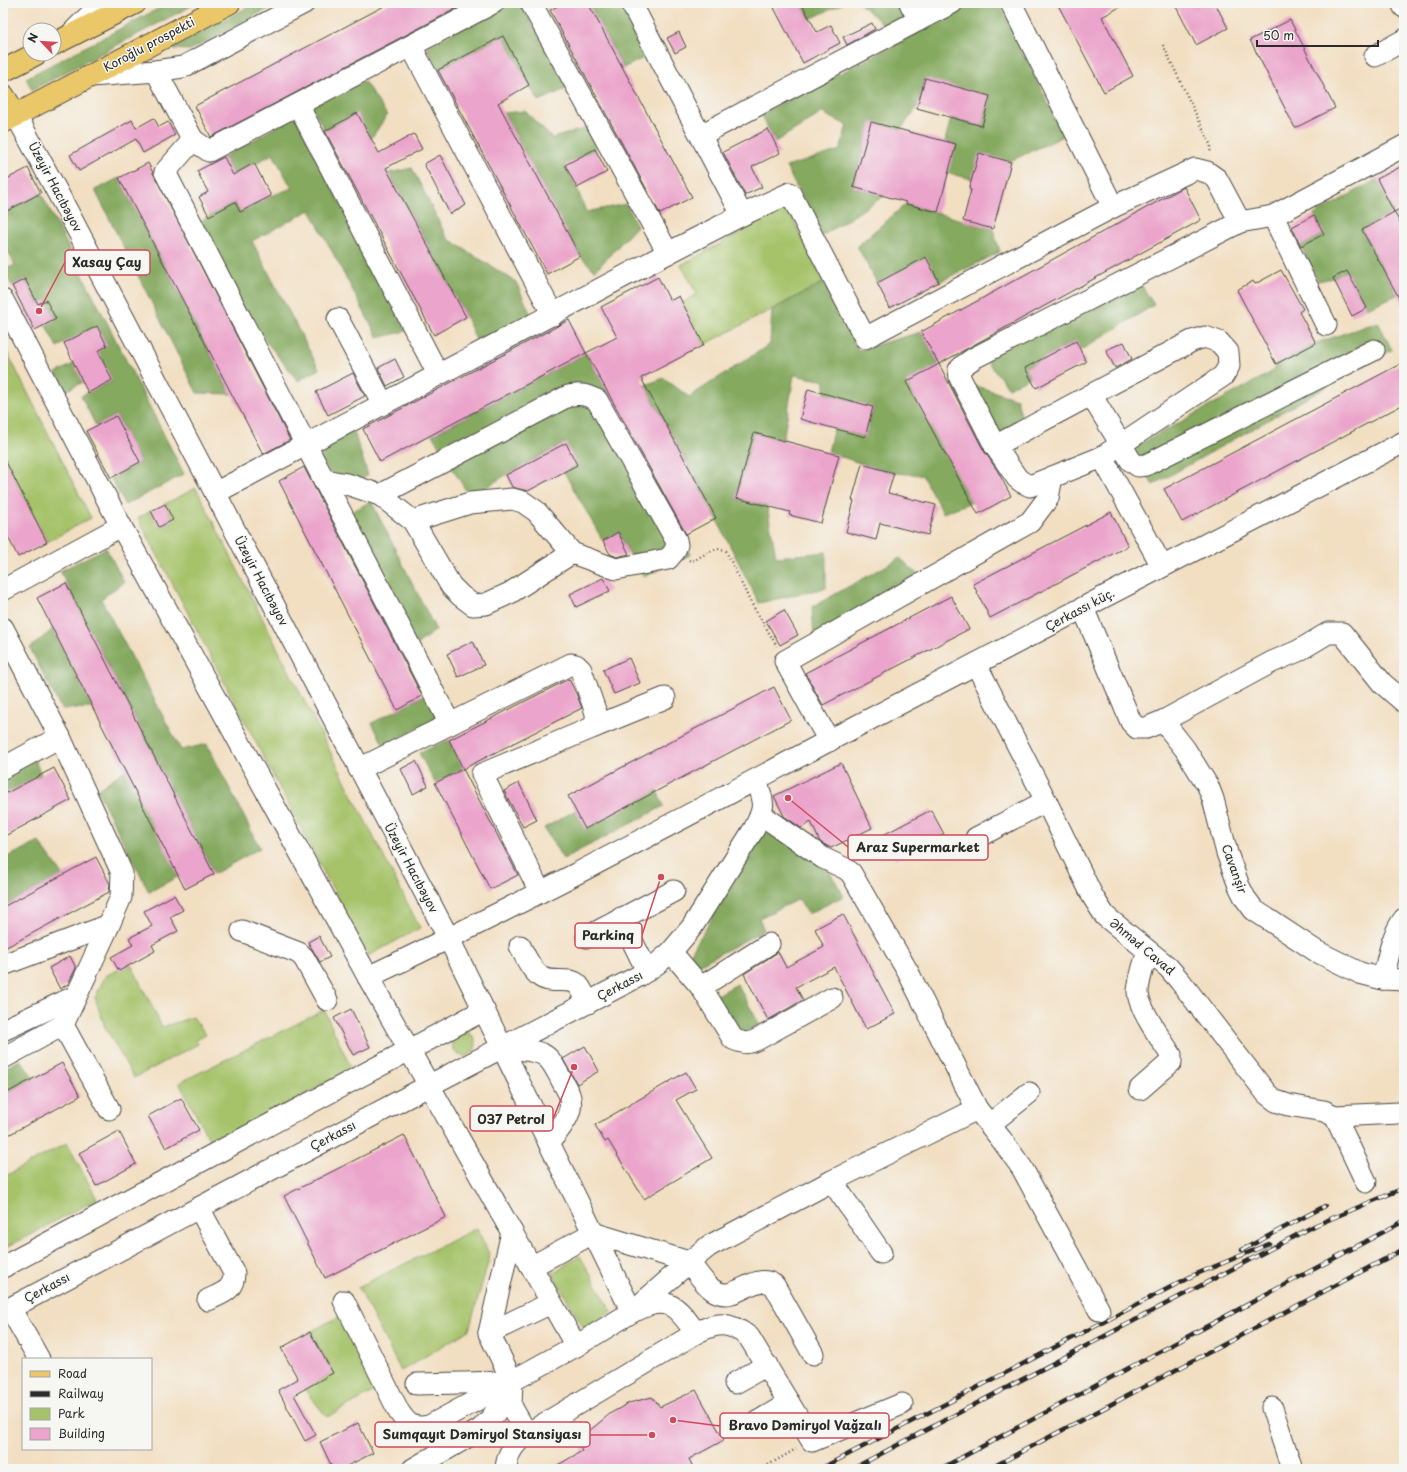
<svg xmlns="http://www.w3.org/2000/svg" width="1407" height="1472" viewBox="0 0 1407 1472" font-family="'Playpen Sans',sans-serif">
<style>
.green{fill:#a6c36b;stroke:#68774b}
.forest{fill:#84a95f;stroke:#586a45}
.building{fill:#eba4cb}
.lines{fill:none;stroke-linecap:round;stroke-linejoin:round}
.minor-casing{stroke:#494642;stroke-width:23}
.major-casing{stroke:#494642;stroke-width:24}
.path{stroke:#494642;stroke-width:2.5;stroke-dasharray:1 3;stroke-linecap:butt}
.minor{stroke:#fff;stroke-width:21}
.major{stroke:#eac769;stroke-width:22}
.rail-casing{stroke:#2b2b2b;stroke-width:4.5}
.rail{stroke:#f6f6f2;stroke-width:3;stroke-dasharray:9;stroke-linecap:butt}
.labels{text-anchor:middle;stroke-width:3;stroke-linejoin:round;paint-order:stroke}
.street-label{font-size:12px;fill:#2b2b2b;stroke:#f6f6f2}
.leader{fill:none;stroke:#d1495b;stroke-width:1.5}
.callout-dot{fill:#d1495b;stroke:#f6f6f2;stroke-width:1.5}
.callout{fill:#f6f6f2;stroke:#d1495b;stroke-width:1.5}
.callout-label{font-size:13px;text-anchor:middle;font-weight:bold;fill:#2b2b2b}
</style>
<rect width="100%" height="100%" fill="#f6f6f2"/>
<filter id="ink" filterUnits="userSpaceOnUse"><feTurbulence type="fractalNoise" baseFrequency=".025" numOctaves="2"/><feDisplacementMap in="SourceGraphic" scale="8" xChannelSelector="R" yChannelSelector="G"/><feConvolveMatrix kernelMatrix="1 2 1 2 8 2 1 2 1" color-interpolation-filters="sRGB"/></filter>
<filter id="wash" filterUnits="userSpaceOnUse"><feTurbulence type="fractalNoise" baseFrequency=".012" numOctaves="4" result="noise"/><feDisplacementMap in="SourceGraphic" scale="16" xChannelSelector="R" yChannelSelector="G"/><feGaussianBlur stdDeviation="0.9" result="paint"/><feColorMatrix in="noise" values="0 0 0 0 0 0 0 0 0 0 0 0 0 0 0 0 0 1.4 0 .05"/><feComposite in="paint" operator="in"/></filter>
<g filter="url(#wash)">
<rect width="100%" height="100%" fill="#f2dfc2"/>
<g class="green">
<path d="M787 207 824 282 704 345 682 303 697 294 681 265Z"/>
<path d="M3 344 91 518 47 542 3 456Z"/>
<path d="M196 488 420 928 368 956 138 518 151 511 160 527 173 520 165 504Z"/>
<path d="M131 964 162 1027 193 1017 206 1035 196 1040 198 1044 134 1078 105 1027 95 998 105 976Z"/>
<path d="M324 1010 352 1070 211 1143 179 1083Z"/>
<circle cx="464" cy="1044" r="12"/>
<path d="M67 1143 97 1199 3 1249V1177Z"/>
<path d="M477 1228 490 1256 469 1330 401 1371 358 1287Z"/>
<path d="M580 1256 612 1312 584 1328 552 1273Z"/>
<path d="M342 1315 380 1388 327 1417 304 1389 333 1373 310 1332Z"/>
</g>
<g class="forest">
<path d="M169 3H197L32 90 26 78Z"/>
<path d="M256 3H279L190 50 169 49Z"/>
<path d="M509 3H520L568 88 539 101 529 85 502 36 438 70 427 47Z"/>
<path d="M588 3H626L652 54 623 68Z"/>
<path d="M801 3H844L810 19Z"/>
<path d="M859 3H904L911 17 890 30Z"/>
<path d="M976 3H999L1064 136 972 179 947 173 955 144 945 141 951 118 982 126 990 96 925 79 917 108 900 130 871 123 853 187 884 196 822 236 786 167 840 150 847 125 822 113 775 142 761 114Z"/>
<path d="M364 81 387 115 371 139 357 114 325 131 312 106Z"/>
<path d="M525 111 552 138 588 128 595 149 565 165 577 188 586 212 626 204 637 226 595 271 580 256 503 113Z"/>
<path d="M295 116 406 331 378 338 310 210 252 241 319 369 298 381 244 314 198 223 209 216 235 202 240 212 271 196 292 188 273 154 233 175 224 157Z"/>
<path d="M412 168 447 238 516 282 531 315 477 342 466 317 389 173Z"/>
<path d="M119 178 231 394 197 393 95 190Z"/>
<path d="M1377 179 1394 212 1362 230 1397 295 1367 308 1347 271 1333 278 1318 281 1301 246 1324 234 1314 215Z"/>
<path d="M41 193 184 474 125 505 111 478 140 462 116 416 96 426 81 396 112 381 107 370 65 391 56 373 107 346 97 327 57 347 45 324 55 318 46 300 38 304 25 279 12 286 4 270 15 265 3 242V213Z"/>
<path d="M906 204 993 229 1000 252 939 282 877 283 857 246Z"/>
<path d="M1137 278 1154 305 1081 350 1076 341 1025 368 1030 377 1009 388 984 358Z"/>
<path d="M824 282 858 350 921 332 939 364 907 382 972 502 943 513 922 475 894 473 862 464 828 452 834 428 865 437 873 407 825 394V381L794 375 783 441 754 433 736 498 767 506 776 557 826 552V588L759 603 716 518 645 385 664 378 689 397 770 344 772 310Z"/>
<path d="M1378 322 1392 350 1153 485 1131 449 1272 372 1276 364 1316 343Z"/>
<path d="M586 353 683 535 690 555 644 577 631 557 618 532 603 541 564 472 577 465 565 443 506 475 470 497 432 435Z"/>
<path d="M964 382 1017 399 1025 432 1000 446Z"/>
<path d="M353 429 368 475 341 492 314 448Z"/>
<path d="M371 501 436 630 416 645 348 514Z"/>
<path d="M106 548 124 582 101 599 181 750 207 744 260 848 214 874 60 571Z"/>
<path d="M900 558 923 579 814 637 812 607Z"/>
<path d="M53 629 93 708 61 709 30 648Z"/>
<path d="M425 695 437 718 384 746 372 723Z"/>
<path d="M449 740 463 769 435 783 419 753Z"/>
<path d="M35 760 41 775 3 795V778Z"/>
<path d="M125 770 179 876 149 892 97 790Z"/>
<path d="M657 791 664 806 563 859 544 828 576 810Z"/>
<path d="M766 829 828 869 844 896 808 914 799 899 759 918 764 930 695 967 689 956Z"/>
<path d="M39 842 63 875 3 907V861L5 858Z"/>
<path d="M737 984 760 1025 738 1035 714 997Z"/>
<path d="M20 1060 34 1078 3 1095V1069Z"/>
</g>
<g id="blocks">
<g class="building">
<path d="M390 3H467L211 137 195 106Z"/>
<path d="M564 3H588L692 197 660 214 550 10Z"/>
<path d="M783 3H801L817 32 831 25 840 43 803 63 774 8Z"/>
<path d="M1057 3H1127L1102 17 1133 76 1104 92Z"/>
<path d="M1174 3H1215L1228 28 1196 45Z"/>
<path d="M1290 20 1335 108 1295 128 1250 40Z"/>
<path d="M872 23 875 29 847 45 843 37Z"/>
<path d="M679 32 686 47 675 53 667 38Z"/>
<path d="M503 36 529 85 498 103 580 256 547 274 438 70Z"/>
<path d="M925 78 990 96 982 126 917 108Z"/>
<path d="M357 113 379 153 414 134 422 149 386 168 466 317 434 335 325 131Z"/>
<path d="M154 118 159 127 168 122 175 135 143 153 136 139 79 171 70 155 132 120 136 128Z"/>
<path d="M871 122 956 144 938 212 906 204V202L853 187Z"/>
<path d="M768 129 780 153 752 167 762 187 745 195 723 152Z"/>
<path d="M595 149 607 172 577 188 565 165Z"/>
<path d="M979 153 1011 162 993 229 963 221 971 190 969 189Z"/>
<path d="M440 155 466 205 450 214 424 164Z"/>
<path d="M224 157 233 175 254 163 271 196 240 212 235 202 209 216 199 197 208 192 197 171Z"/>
<path d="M148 163 290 440 263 454 119 178Z"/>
<path d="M1404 165V207L1394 212 1377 179Z"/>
<path d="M28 168 41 193 3 213V181Z"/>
<path d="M1184 187 1201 220 939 364 921 332Z"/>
<path d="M1394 212 1404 229V307L1362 230Z"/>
<path d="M1314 215 1324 234 1301 246 1292 227Z"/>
<path d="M926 257 939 282 890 308 877 283Z"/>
<path d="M1281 270 1303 309 1299 312 1316 343 1276 364 1237 290 1253 281 1255 284Z"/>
<path d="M1347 271 1367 308 1352 316 1333 278Z"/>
<path d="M658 277 670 301 679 296 704 345 641 378 716 518 686 534 586 353 617 337 601 307Z"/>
<path d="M25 279 38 304 46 300 56 319 35 330 12 286Z"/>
<path d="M569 320 586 353 380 462 363 429Z"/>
<path d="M97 326 107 346 98 351 112 380 88 393 64 343Z"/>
<path d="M1076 341 1086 362 1036 388 1025 368Z"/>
<path d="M1124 342 1132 359 1115 368 1106 350Z"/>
<path d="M395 359 404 377 387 386 378 368Z"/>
<path d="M1404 362V404L1182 522 1164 489Z"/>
<path d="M939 364 984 451 997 470 1011 496 978 514 906 382Z"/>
<path d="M353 373 365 396 328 415 316 392Z"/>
<path d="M808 389 873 407 865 437 800 419Z"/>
<path d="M116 416 140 462 111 478 86 431Z"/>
<path d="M754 433 839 455 821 523 789 515 790 512 736 498Z"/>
<path d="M566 443 577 465 528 491 512 487 506 475Z"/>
<path d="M3 456 47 542 18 557 3 527Z"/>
<path d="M862 464 894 473 888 493 936 505 928 535 880 523 876 540 846 532 854 501 852 500Z"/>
<path d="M304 467 422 696 397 710 279 481Z"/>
<path d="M165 504 173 520 159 527 151 511Z"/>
<path d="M1111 512 1128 546 990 618 973 584Z"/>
<path d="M618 532 629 554 617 557 610 554 603 541Z"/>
<path d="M603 578 610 591 576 607 570 594Z"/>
<path d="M66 583 214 874 185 889 37 598Z"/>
<path d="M951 596 969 629 823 705 805 673Z"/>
<path d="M784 610 798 635 780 645 766 621Z"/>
<path d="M473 641 484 665 458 677 447 654Z"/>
<path d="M629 658 640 683 614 694 603 670Z"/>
<path d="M569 679 576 693 582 708 463 769 449 740Z"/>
<path d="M774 687 791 720 585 829 568 796Z"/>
<path d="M416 761 428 786 413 794 401 769Z"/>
<path d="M841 763 872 828 831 848 820 842 811 822 801 828 784 816 774 796Z"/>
<path d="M54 768 71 800 3 837V795Z"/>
<path d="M463 769 518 875 490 889 435 783Z"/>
<path d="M519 783 537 820 523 827 504 791Z"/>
<path d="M931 810 944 834 896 859 883 835Z"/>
<path d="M96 857 110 884 109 892 3 949V907Z"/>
<path d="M174 895 183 910 170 917 178 931 152 945 155 951 119 971 111 957 133 945 129 938 152 926 144 911Z"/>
<path d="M843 914 895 1014 866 1029 834 967 796 987 803 1000 768 1020 744 974 778 952 786 967 824 947 815 929Z"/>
<path d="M319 936 330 957 320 962 308 942Z"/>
<path d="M70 956 76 968 68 984 60 989 49 968Z"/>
<path d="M351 1009 370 1047 353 1055 334 1018Z"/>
<path d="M585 1046 599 1071 577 1084 563 1059Z"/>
<path d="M62 1063 80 1096 3 1138V1095Z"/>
<path d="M686 1072 696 1089 676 1100 712 1158 644 1199 608 1140 605 1142 595 1125Z"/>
<path d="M181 1098 199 1130 166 1148 148 1116Z"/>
<path d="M119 1131 136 1164 96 1186 79 1153Z"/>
<path d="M404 1135 446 1217 325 1278 284 1196Z"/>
<path d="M310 1332 333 1373 294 1395 316 1435 305 1441 278 1390 298 1379 281 1348Z"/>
<path d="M696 1390 724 1440 689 1459 694 1469H551L582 1451 577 1441 611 1413 629 1403 652 1397 660 1407Z"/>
<path d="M358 1423 373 1453 341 1469H333L320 1442Z"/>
</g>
</g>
</g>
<g filter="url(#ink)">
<use href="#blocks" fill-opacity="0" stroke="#494642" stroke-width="1"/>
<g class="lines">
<g class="minor-casing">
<g id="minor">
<path d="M531 3 668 253"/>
<path d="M1011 3 1113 207 1195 169 1207 172 1217 179 1240 222 974 358 964 365 959 370 960 378 995 446 1017 478 1022 482 1030 486 1102 457 1162 566"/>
<path d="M1402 3 1404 7"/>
<path d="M919 20 952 3"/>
<path d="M73 32 102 3"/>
<path d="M411 46 553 315"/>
<path d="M1375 56 1404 40"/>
<path d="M156 71 193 140 165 172 450 724 571 664 576 665 581 670 596 713V720L594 727 482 774 540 892"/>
<path d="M91 76 156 71 183 67 304 3"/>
<path d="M298 105 438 374"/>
<path d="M701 135 919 20 910 3"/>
<path d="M193 140 209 151 493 3"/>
<path d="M742 215 790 193 865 338 1113 207"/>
<path d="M1273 216 1326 325"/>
<path d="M1240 222 1273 216 1404 146"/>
<path d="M3 300 121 526 368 977 576 1346 632 1312 449 939 68 212 16 115"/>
<path d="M338 319 383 404"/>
<path d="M1091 395 1131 461 1138 466 1146 465 1374 350"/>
<path d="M995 446 1192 341 1205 337 1219 342 1228 352 1229 366 1223 376 1102 457"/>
<path d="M324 480 347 484 380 495 413 521 451 586 461 596 473 605 486 604 510 593 572 553 536 511 523 502 512 499 470 503 413 521"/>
<path d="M215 493 668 253 742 215 631 3"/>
<path d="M380 495 568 396C581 393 586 395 597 400L676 540 677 545 674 552 668 559 616 569 572 553"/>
<path d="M3 590 121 526"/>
<path d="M1083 608 1131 722 1137 728H1146L1163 721 1272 662 1298 651 1328 633H1342L1382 683 1404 702"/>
<path d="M3 628 60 737 122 873 121 897 109 925 63 1025 109 1109"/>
<path d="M976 664 1046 801 1093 897 1105 916 1168 967 1180 981 1267 1094 1276 1101 1288 1105 1324 1111 1335 1116 1399 1113"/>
<path d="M1163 721 1185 749 1208 786 1213 799 1227 853 1239 886 1245 898 1254 910 1316 951 1360 973 1383 979 1404 980"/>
<path d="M594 727 665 698"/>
<path d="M829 741 785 661 1030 522 1048 498 1052 477"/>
<path d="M3 768 60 737"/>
<path d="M359 769 450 724"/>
<path d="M762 815 823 858 846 869 851 873 908 972 977 1109"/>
<path d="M976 838 1046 801"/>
<path d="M621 918 647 971"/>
<path d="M242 931 299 953 304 958 327 1000"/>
<path d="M587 937 674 891"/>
<path d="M520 946C525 956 531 970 541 977 551 984 569 977 577 984 582 988 585 998 588 1003"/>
<path d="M671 952 701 987 733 1039C745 1044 749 1044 760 1038L832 998"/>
<path d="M3 965 109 925"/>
<path d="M368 977C525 903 679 820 832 739 1022 639 1213 540 1404 442"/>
<path d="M1383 979C1388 959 1391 936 1404 919"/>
<path d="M701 987 769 944"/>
<path d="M3 1030 76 996"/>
<path d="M502 1048C514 1049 530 1049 542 1054 551 1058 554 1067 559 1075 562 1081 566 1088 569 1094 576 1113 559 1129 549 1143"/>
<path d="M3 1058 63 1025"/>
<path d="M1140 1089 1171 1062V1055C1162 1041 1137 1006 1138 991 1139 978 1144 964 1148 951"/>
<path d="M1335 1116 1366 1182"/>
<path d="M990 1124 1029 1093"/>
<path d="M832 1181 881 1253"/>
<path d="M199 1208 234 1273C234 1291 222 1293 208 1300"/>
<path d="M3 1267 484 1010"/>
<path d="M531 1267 593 1233 689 1262 632 1312"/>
<path d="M344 1301 399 1412C408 1425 413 1429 429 1426L512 1381"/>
<path d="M10 1308 39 1359"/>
<path d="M637 1310C669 1294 678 1308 696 1333"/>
<path d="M3 1312 430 1085 639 976 658 963 671 952 692 927 754 829C766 806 764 804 756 780"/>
<path d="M489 1333 551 1303"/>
<path d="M813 1354 774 1285C752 1271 736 1305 713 1290 704 1284 696 1271 689 1262L709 1246 832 1181 977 1109 1001 1139 1022 1168 1099 1310"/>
<path d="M735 1383 767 1365"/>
<path d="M417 1384 507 1382"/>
<path d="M1272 1408 1292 1469"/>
<path d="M757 1422 789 1403"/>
<path d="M527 1434 511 1406 512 1381 576 1346"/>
<path d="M413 1469 481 1429C496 1415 504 1400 512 1381L489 1333 512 1232"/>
<path d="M506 1469C507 1453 514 1443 527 1434L696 1333C717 1322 729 1321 749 1337L812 1441 902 1404"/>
</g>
</g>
<g class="major-casing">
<g id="major">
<path d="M54 44 135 3"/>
<path d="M3 71 36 54"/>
<path d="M3 95 16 115"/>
<path d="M3 122 229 3"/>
</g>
</g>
<g class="path">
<path d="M1163 45 1211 146 1210 154"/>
<path d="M689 560 691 561C702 558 715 544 726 551L750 601 777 646"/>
<path d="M761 1469 796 1449"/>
</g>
<use href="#minor" class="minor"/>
<use href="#major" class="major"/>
<g class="rail-casing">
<g id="rail">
<path d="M1242 1250 1325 1206"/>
<path d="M820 1469 1194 1275 1269 1244"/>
<path d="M852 1469 1316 1225 1404 1188"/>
<path d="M940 1469 1404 1221"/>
<path d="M989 1469 1404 1249"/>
</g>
</g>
<use href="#rail" class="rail"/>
</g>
</g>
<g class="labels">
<g class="street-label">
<text transform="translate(149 45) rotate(-28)" y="4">Koroğlu prospekti</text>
<text transform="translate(55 187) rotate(62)" y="4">Üzeyir Hacıbəyov</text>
<text transform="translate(261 581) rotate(62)" y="4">Üzeyir Hacıbəyov</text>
<text transform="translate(1080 610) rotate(-28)" y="4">Çerkassı küç.</text>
<text transform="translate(411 868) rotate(62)" y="4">Üzeyir Hacıbəyov</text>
<text transform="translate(1234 869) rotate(70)" y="4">Cavanşir</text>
<text transform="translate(1142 947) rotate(40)" y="4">Əhməd Cavad</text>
<text transform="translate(620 986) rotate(-28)" y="4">Çerkassı</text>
<text transform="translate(333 1136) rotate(-28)" y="4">Çerkassı</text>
<text transform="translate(47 1288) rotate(-28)" y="4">Çerkassı</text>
</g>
</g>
<path class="leader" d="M39 311L65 262M788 798L848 847M661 877L642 935M574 1067L553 1119M673 1420L720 1426M652 1435L590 1435"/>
<g class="callout-dot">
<circle cx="39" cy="311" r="4"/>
<circle cx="788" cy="798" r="4"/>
<circle cx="661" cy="877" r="4"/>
<circle cx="574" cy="1067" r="4"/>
<circle cx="673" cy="1420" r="4"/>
<circle cx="652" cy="1435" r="4"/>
</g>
<g class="callout">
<rect x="65" y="250" width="85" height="25" rx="4"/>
<rect x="848" y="835" width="140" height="25" rx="4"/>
<rect x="575" y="923" width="67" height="25" rx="4"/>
<rect x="470" y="1106" width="83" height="25" rx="4"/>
<rect x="720" y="1413" width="169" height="25" rx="4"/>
<rect x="375" y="1422" width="215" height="25" rx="4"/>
</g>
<g class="callout-label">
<text x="107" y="267">Xasay Çay</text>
<text x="918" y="852">Araz Supermarket</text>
<text x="608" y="940">Parkinq</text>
<text x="511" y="1124">037 Petrol</text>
<text x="805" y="1430">Bravo Dəmiryol Vağzalı</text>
<text x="482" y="1439">Sumqayıt Dəmiryol Stansiyası</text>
</g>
<rect width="1407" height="1472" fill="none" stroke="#f6f6f2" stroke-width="16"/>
<rect x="22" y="1358" width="130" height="92" fill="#f6f6f2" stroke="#a5a5a2"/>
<rect x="30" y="1371" width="20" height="6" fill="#eac769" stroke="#a5a5a2"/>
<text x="58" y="1378" font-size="12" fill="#2b2b2b">Road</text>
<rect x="30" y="1391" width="20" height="6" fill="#2b2b2b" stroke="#a5a5a2"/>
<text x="58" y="1398" font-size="12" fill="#2b2b2b">Railway</text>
<rect x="30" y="1408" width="20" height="12" fill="#a6c36b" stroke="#a5a5a2"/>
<text x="58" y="1418" font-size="12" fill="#2b2b2b">Park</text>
<rect x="30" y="1428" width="20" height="12" fill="#eba4cb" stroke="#a5a5a2"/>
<text x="58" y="1438" font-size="12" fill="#2b2b2b">Building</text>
<g transform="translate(42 42) rotate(295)"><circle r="19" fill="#f6f6f2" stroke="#a5a5a2"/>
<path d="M0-3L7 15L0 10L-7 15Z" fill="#d1495b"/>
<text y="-6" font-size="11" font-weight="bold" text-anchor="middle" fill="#2b2b2b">N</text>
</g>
<path d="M1257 40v6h121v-6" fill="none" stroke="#2b2b2b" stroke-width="2"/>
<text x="1263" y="40" font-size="12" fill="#2b2b2b" stroke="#f6f6f2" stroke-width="3" paint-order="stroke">50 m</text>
</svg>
